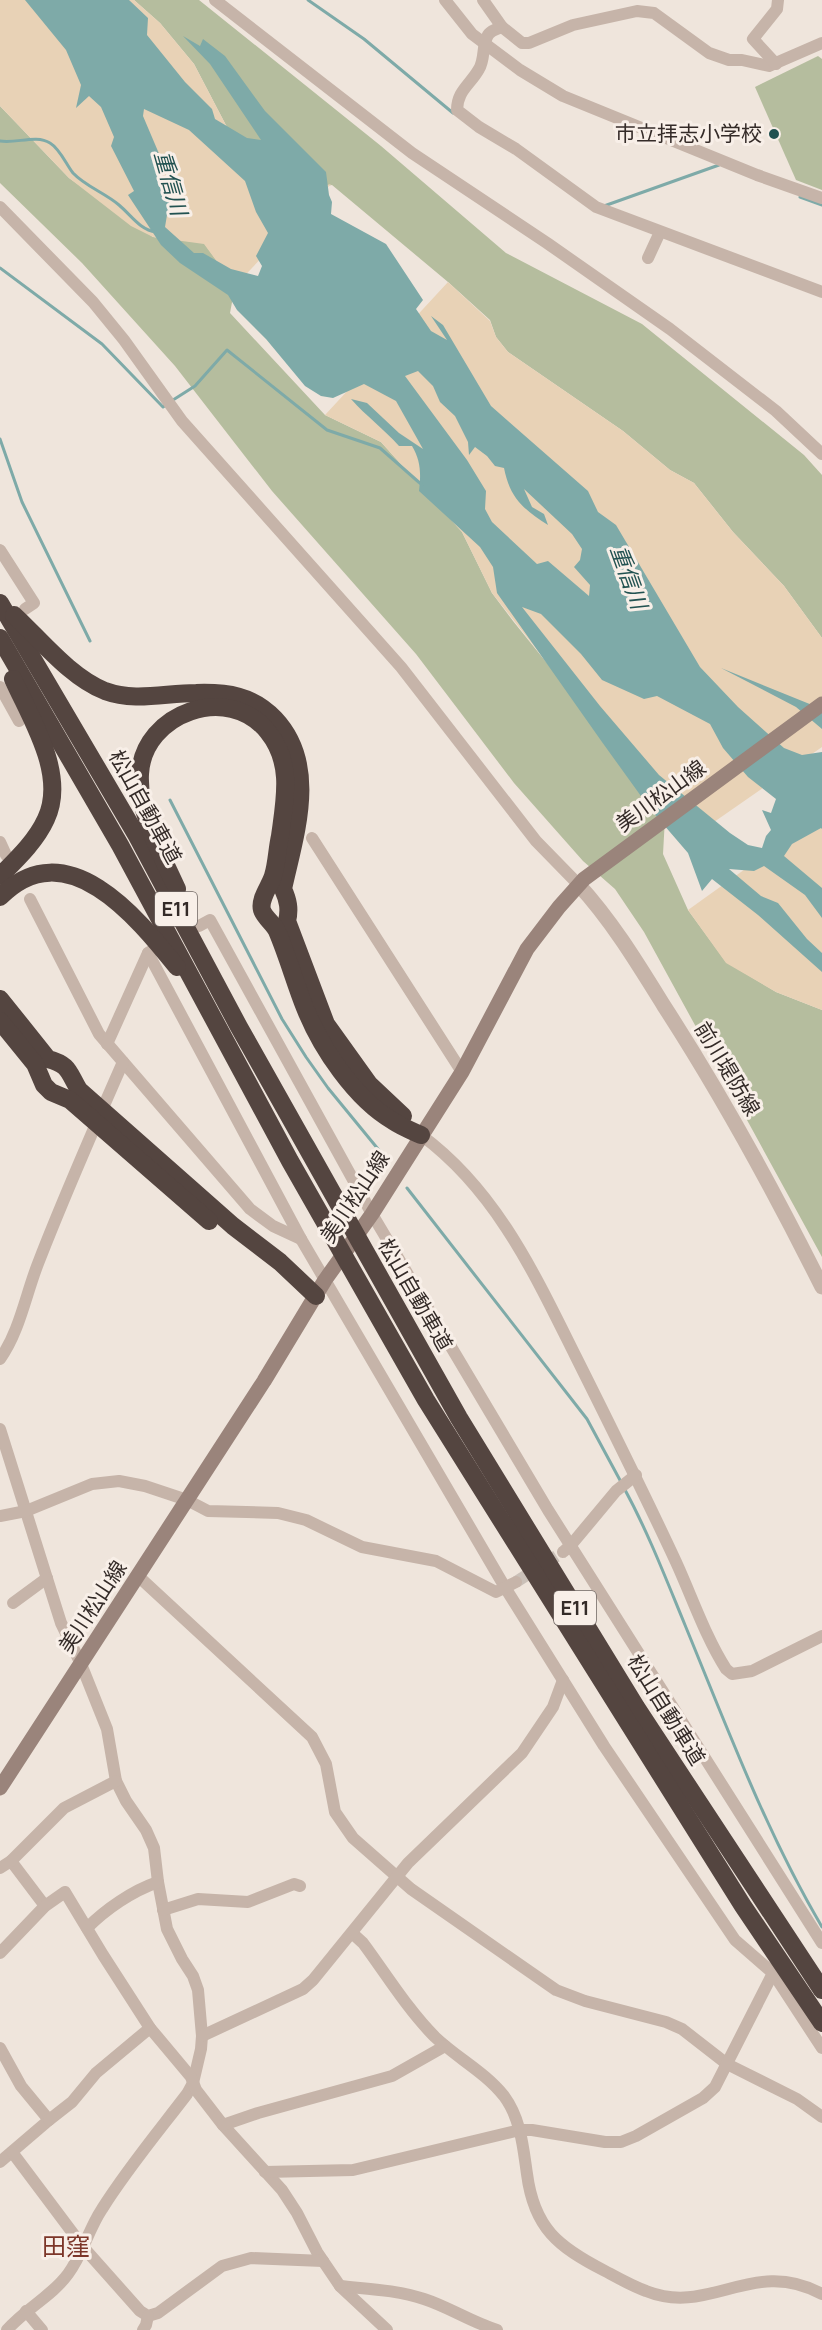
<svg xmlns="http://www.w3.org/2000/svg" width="822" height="2330" viewBox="0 0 822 2330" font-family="Manrope,'Noto Sans JP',sans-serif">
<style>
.green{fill:#b5bd9e}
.sand{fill:#e8d2b6}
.water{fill:#7eaaa8;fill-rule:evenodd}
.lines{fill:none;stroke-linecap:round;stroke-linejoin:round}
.stream{stroke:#7eaaa8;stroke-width:3}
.minor-tunnel{stroke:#cac0b8;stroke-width:12;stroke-dasharray:12 6;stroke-linecap:butt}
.minor{stroke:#c6b4a9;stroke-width:12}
.tertiary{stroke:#c6b4a9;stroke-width:15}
.secondary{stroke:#9a847b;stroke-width:15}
.motorway{stroke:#544540;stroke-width:18}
.poi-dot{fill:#225251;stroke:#f8efe8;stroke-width:2}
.labels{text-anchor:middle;stroke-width:6;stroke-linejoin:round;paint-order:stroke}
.shield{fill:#f8efe8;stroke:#6f6662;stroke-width:1.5}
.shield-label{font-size:20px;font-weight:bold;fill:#342b28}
.poi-label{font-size:21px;fill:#342b28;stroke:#f8efe8;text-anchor:end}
.street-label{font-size:21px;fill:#342b28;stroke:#f8efe8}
.water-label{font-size:22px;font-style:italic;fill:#225251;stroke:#f8efe8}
.quarter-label{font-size:24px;fill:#7c3629;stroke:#f8efe8}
</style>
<rect width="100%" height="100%" fill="#efe5dc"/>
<g class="green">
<path d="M134 0H199L381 146 506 253 642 324 804 455 822 475V638L784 586 733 532 694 483 670 470 623 431 508 352 496 337 490 320 448 282 332 185 310 189 241 154 194 64 160 23Z"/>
<path d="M818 56 822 59V190L796 180 755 87Z"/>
<path d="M0 106 69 178 153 237 204 243 235 286 230 313 325 415 381 442 462 532 492 593 513 621 571 693 666 800 663 854 688 910 726 962 776 992 822 1010V1257L644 932 615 889 583 861 514 783 416 654 272 491 175 366 82 263 0 183Z"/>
</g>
<g class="sand">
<path d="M0 0H134L160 23 194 64 241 154 310 189 331 184 235 286 204 244 153 237 131 226 69 178 0 106Z"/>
<path d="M448 282 490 321 496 337 508 352 623 431 670 470 694 483 733 532 784 586 822 638V747L691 838 575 698 492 593 462 532 381 442 325 415Z"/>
<path d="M822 814V1010L776 992 726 963 688 910Z"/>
</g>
<g class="water">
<path d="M25 0H129L148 18 147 35 185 82 212 109 215 119 247 138 261 140 210 64 183 36 200 46 203 39 225 56 265 111 326 172 329 195 332 202 331 214 386 244 423 300 416 309 431 331 447 340 431 316 443 325 491 406 588 491 598 512 616 525 700 667 738 707 784 748 802 755 822 752V829L821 828 792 844 784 856 822 888V918L805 895 764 866 754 871 729 869 761 896 778 903 807 939 822 953V972L758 915 712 879 702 891 688 853 651 810 602 742 497 593 493 567 480 547 419 491C421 474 421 461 412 446H399C384 429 366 416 351 399L367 403 399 433 423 449 396 401 364 384 333 398 321 396 305 386 266 339 237 310 228 295 180 263 161 245 128 195 134 191 111 146 114 137 101 107 89 96 76 108 81 85 66 50ZM144 109 189 130 245 181 256 212 268 233 256 256 262 266 258 276 231 269 203 253H194L165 227 167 215 175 216 163 183 160 156 143 116ZM418 371 433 386 440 402 455 416 468 442 469 455 475 447 487 456 495 466 504 468C510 498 523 509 548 525L544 514 532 507 524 489 572 534 582 549 580 560 574 567 590 585 589 596 548 561 537 564 492 522 485 509 486 491 467 460 405 376ZM522 607 541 614 581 654 602 680 644 699 657 696 710 724 723 748 748 777 776 799 771 813 762 810 771 830 766 836 762 848 748 845 730 833 659 775 600 706Z"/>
<path d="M721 668 822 709V729L796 707Z"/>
</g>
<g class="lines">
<g class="stream">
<path d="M308 0 364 39 453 113"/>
<path d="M0 141C16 144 36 134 50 143 60 149 66 164 73 173 85 186 105 193 119 205 131 215 140 230 156 232"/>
<path d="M800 197 822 205"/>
<path d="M604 206 719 165"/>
<path d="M0 268 102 344 163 407 167 404"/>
<path d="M173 400 195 386 227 350 327 430 380 448 422 485"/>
<path d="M0 439 22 502 90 641"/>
<path d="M170 800 282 1019 306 1057 328 1088 387 1160"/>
<path d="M407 1188 587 1419 621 1482"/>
<path d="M624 1488C648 1532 666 1579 685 1625 727 1727 766 1832 822 1927"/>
</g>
<path class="minor-tunnel" d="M516 1582 563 1552"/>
<g class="minor">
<path d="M215 0 412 153 547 243 670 329 776 411 822 454"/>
<path d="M445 0 472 34 520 70 563 96 757 175 822 198"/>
<path d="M483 0 502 27 522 43H529L573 25 637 11 654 13 709 53 729 60H742L769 66 822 43"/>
<path d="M502 27C497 29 489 31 487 37 482 47 485 59 479 69 470 85 457 91 457 110L479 127 516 149 596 207 822 292"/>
<path d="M776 64 753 39 777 9 778 0"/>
<path d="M0 207 93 302 124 340 182 421 401 667 536 841 578 884"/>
<path d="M648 258 660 232"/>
<path d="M0 550 34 603 25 609"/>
<path d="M0 687 19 721"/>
<path d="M312 838 462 1072"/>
<path d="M0 842 6 855"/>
<path d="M30 899 99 1034 250 1209 273 1226 301 1239"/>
<path d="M199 926 210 920 372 1214 548 1510 822 1943"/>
<path d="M148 953 301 1239 506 1589 604 1746 735 1940 773 1973 822 2048"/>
<path d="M107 1044 148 953 151 951"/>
<path d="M421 1135C497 1191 535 1275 576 1357 610 1425 644 1493 676 1562 692 1597 706 1638 726 1669L732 1674 752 1671 822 1636"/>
<path d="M0 1359C20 1331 26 1293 39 1261 65 1194 94 1128 123 1062"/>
<path d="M0 1429 61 1623 81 1664 107 1729 116 1781 126 1801 146 1830 154 1848 158 1882 167 1929 182 1959 193 1976 198 1990 202 2036 201 2049 193 2083 187 2094C158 2132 127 2169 102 2209 88 2230 83 2254 68 2274 52 2296 25 2309 7 2330"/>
<path d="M0 1516 26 1511 92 1484 119 1481 145 1486 187 1500 208 1511 278 1513 306 1520 362 1547 436 1561 496 1592 516 1582"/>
<path d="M563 1552 571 1545 616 1491 636 1475"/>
<path d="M138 1576 312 1737 326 1764 335 1812 353 1838 411 1889 556 1990 585 2001 666 2022 682 2029 727 2064 797 2099 822 2117"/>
<path d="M13 1603 47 1578"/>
<path d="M11 1861 45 1906"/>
<path d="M0 1868 11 1861 64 1808 116 1781"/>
<path d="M163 1910 198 1899 248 1902 294 1884 300 1886"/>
<path d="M87 1928C106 1909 132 1891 158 1882"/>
<path d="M352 1933 363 1943C386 1974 408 2010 435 2037 457 2058 485 2072 504 2096 521 2119 523 2147 527 2174 534 2228 558 2247 605 2271 618 2278 632 2286 646 2291 710 2317 753 2256 822 2294"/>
<path d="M0 1953 45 1906 65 1892 103 1955 150 2028 191 2077 196 2090 223 2125 282 2190 297 2213 317 2252 340 2286 387 2330"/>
<path d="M202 2036 303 1989 313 1980 408 1863 522 1753 553 1707 563 1680"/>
<path d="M0 2048 21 2086 49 2120 0 2162"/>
<path d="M49 2120 72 2102 96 2073 150 2028"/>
<path d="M223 2125 258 2113 392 2076 445 2046"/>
<path d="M12 2152 84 2248 140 2311 148 2316 158 2313 222 2266 251 2258 323 2261"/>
<path d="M265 2172 353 2170 520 2130H532L605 2142H621L636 2136 703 2098 715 2087 773 1973"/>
<path d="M340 2286C368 2289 397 2290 424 2299 449 2307 471 2322 497 2330"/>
<path d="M26 2311 42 2330"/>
<path d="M143 2330 146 2325 148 2316"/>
</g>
<path class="tertiary" d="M578 884C612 921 638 964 664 1006 723 1097 774 1191 822 1287"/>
<path class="secondary" d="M0 1788 264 1381 325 1280 372 1214 462 1072 527 949 559 907 584 879 822 704"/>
<g class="motorway">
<path d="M0 603 137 836 239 1027 459 1418 636 1707 822 1990"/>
<path d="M14 615C41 640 70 677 105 691 135 702 165 693 196 693 227 692 252 695 275 719 319 766 295 834 283 889 288 900 290 909 287 921L326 1024 369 1084 403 1116"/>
<path d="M0 638 120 845 290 1161 426 1400 743 1906 822 2023"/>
<path d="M0 876C17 859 36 841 46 819 67 775 31 719 13 679"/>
<path d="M177 889C161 853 138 814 140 774 143 713 229 682 268 732 293 763 285 799 280 836 277 849 277 863 273 876 270 886 259 899 262 910 264 917 274 924 277 931 288 957 295 983 305 1008 321 1048 355 1099 393 1121 402 1127 412 1131 421 1135"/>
<path d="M0 897C66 830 137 917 177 967"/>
<path d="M0 999 48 1059C70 1065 68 1072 79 1090L233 1226 280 1262 316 1296"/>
<path d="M0 1021 35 1064 44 1085 51 1092 70 1100 209 1221"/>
</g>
</g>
<circle class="poi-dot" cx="774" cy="134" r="6"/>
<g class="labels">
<g class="shield">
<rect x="155" y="892" width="42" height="34" rx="4.5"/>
<rect x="554" y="1591" width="42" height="34" rx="4.5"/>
</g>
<g class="shield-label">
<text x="176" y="916">E11</text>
<text x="575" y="1615">E11</text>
</g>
<g class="poi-label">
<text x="762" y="141">市立拝志小学校</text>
</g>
<g class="street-label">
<text transform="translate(661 796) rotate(-36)" y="7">美川松山線</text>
<text transform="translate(145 807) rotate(61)" y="7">松山自動車道</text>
<text transform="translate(727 1069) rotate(59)" y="7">前川堤防線</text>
<text transform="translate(355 1197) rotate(-56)" y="7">美川松山線</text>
<text transform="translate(415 1295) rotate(60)" y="7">松山自動車道</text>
<text transform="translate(93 1607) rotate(-57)" y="7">美川松山線</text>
<text transform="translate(666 1710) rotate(58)" y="7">松山自動車道</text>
</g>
<g class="water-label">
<text transform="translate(171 183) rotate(74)" y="8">重信川</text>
<text transform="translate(629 577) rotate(70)" y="8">重信川</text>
</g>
<g class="quarter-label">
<text x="66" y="2255">田窪</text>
</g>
</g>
</svg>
